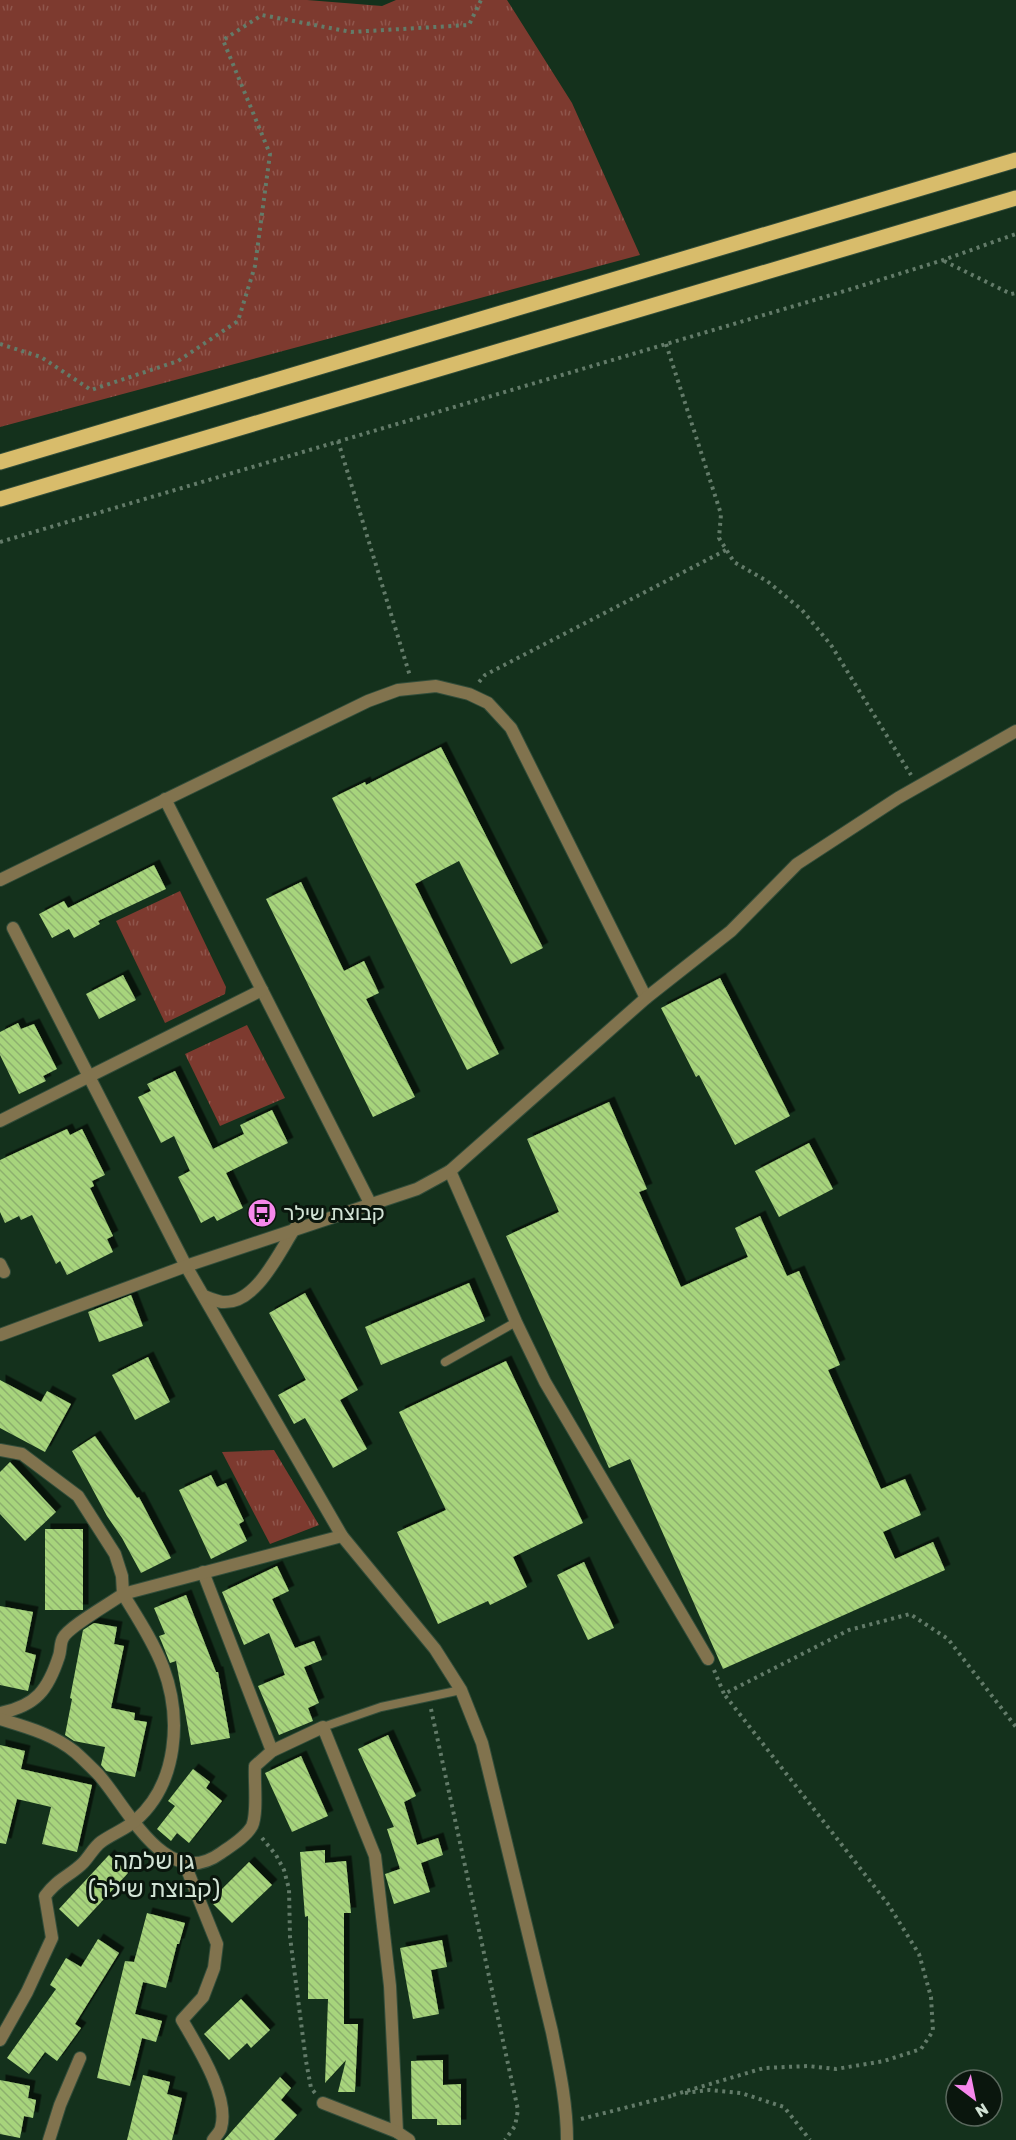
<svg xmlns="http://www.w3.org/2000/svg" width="1016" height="2140" viewBox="0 0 1016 2140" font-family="Rubik,Heebo,sans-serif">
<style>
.grass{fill:url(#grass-tufts)}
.building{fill:url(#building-back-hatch);filter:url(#shadow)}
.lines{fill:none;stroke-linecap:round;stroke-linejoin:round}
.lane-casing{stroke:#324d3a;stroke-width:10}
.street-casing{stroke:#324d3a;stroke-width:14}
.primary-casing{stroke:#324d3a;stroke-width:17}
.path{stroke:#637b69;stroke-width:4;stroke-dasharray:3 4.5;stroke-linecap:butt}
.lane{stroke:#81734e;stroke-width:8}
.street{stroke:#81734e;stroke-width:12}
.primary{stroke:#d8bc6b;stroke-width:15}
.labels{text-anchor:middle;stroke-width:6;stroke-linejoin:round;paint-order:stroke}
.poi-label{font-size:21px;fill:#d2e3d5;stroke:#0a160d;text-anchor:start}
.quarter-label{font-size:24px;fill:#d2e3d5;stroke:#0a160d}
</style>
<defs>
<pattern id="grass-tufts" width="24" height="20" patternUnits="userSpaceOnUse" patternTransform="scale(1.5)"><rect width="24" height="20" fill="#7d3a2f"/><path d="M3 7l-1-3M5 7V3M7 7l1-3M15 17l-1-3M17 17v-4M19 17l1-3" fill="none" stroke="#8f564c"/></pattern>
<pattern id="building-back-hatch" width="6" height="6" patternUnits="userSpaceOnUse" patternTransform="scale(1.5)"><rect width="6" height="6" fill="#a7d47c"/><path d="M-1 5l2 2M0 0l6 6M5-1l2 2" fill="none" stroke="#8db06d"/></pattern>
<filter id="shadow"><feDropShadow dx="5.5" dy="-5.5" stdDeviation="0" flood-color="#0009"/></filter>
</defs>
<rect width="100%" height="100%" fill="#14311c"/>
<g class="grass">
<path d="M0 0H307L382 6 396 0H507L572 103 640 255 0 427Z"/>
<path d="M180 891 226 987 225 994 165 1023 116 921Z"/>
<path d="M247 1025 285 1098 220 1126 185 1054Z"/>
<path d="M274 1450 319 1525 270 1544 222 1452Z"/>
</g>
<g class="building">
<path d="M441 747 543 948 511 964 459 861 415 884 499 1054 467 1070 332 798 365 782 366 785Z"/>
<path d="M154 865 166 889 98 921 100 924 74 938 69 929 52 938 39 914 64 901 68 908Z"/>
<path d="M301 882 344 971 364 961 379 993 366 999 415 1097 373 1117 266 899Z"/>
<path d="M123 975 136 1000 99 1019 86 994Z"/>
<path d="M720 978 790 1116 735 1145 699 1075 696 1077 661 1008Z"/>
<path d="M18 1023 21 1029 34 1024 57 1069 43 1076 46 1081 19 1094 0 1055V1032Z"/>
<path d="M175 1071 213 1149 244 1134 240 1125 272 1110 288 1143 226 1173 243 1208 217 1221 214 1216 201 1223 178 1177 190 1171 174 1136 161 1143 138 1097 151 1091 147 1084Z"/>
<path d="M609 1102 647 1189 639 1192 681 1287 748 1257 735 1228 760 1216 787 1276 799 1271 840 1365 828 1370 881 1489 905 1479 921 1515 883 1532 895 1559 933 1542 945 1570 723 1669 630 1459 609 1468 506 1236 559 1212 527 1139Z"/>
<path d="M67 1129 70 1135 82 1129 105 1175 92 1181 94 1186 90 1188 113 1236 107 1239 113 1252 67 1275 60 1261 56 1264 32 1215 21 1220 19 1216 5 1223 0 1212V1160Z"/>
<path d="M809 1143 833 1189 779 1217 755 1171Z"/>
<path d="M469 1283 485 1321 381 1365 365 1327Z"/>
<path d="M305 1293 358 1390 340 1400 367 1449 333 1468 305 1418 294 1424 278 1395 306 1380 269 1313Z"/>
<path d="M131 1295 143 1326 99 1342 88 1312Z"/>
<path d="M148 1357 170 1402 135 1420 112 1375Z"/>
<path d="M506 1361 583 1523 513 1557 527 1587 490 1605 488 1601 438 1624 397 1532 446 1510 399 1412Z"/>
<path d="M0 1380 41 1402 47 1391 71 1404 45 1452 0 1428Z"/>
<path d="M95 1436 137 1498 139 1497 171 1558 141 1573 122 1538 107 1516 72 1451Z"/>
<path d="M10 1462 56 1512 25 1541 0 1514V1472Z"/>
<path d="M211 1475 217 1487 226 1483 244 1521 239 1524 247 1541 211 1559 179 1490Z"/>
<rect x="45" y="1529" width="38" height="81"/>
<path d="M584 1562 614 1628 588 1640 557 1575Z"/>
<path d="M277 1566 289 1591 272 1599 295 1648 314 1641 322 1660 304 1667 319 1703 308 1708 313 1721 279 1735 258 1686 285 1675 269 1633 244 1645 222 1592Z"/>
<path d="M186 1595 216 1672H218L230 1738 191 1745 176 1661 170 1663 162 1643 159 1636 165 1634 154 1608Z"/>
<path d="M0 1606 33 1612 25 1652 36 1655 28 1691 0 1685Z"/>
<path d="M94 1623 117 1627 114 1644 124 1646 111 1708 135 1713 134 1720 147 1722 135 1777 106 1771 101 1765 105 1747 74 1741 65 1735 72 1699 70 1698 83 1630Z"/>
<path d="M388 1735 416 1796 404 1802 417 1845 438 1838 443 1855 421 1863 430 1892 394 1904 385 1874 400 1869 387 1829 394 1827 358 1749Z"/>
<path d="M0 1745 25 1751 21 1769 92 1785 77 1852 42 1844 51 1807 17 1799 6 1844 0 1843Z"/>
<path d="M301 1756 328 1816 292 1832 265 1773Z"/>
<path d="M193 1769 210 1782 206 1788 222 1801 189 1843 177 1833 171 1841 157 1829 175 1806 168 1801Z"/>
<path d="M325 1850V1863L346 1861 351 1913H344V2024H358L355 2092H338L346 2060 325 2083 328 1999H308V1916L305 1917 300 1852Z"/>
<path d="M109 1855 128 1873 78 1927 59 1909Z"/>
<path d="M249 1862 272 1885 232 1923 210 1901Z"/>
<path d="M147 1913 185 1923 179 1944H177L166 1988 143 1982 135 2014 162 2021 156 2042 142 2038 130 2086 97 2078 125 1961 134 1962Z"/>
<path d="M98 1939 119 1953 75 2024 81 2028 57 2061 45 2052 29 2074 7 2058 56 1989 50 1985 66 1958 81 1967Z"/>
<path d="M442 1940 447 1967 431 1970 439 2014 413 2019 400 1948Z"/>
<path d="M241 1999 270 2030 251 2048 247 2043 229 2060 204 2034Z"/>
<path d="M443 2060V2085L461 2084V2125H437V2119H412L411 2061Z"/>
<path d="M143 2075 170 2082 167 2094 182 2098 172 2140H127Z"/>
<path d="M280 2077 291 2088 281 2100 297 2115 274 2140H224Z"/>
<path d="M0 2080 30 2086 28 2098 36 2100 33 2118 24 2116 20 2138 0 2134Z"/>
</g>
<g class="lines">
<g class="lane-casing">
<g id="lane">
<path d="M445 1362 516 1322"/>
<path d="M323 1727 381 1707 461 1690"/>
</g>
</g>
<g class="street-casing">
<g id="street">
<path d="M165 799 370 1203"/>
<path d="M0 880 368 701 398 690 436 686 469 694 488 703 511 728 646 998"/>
<path d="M13 928 186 1266 342 1536 435 1649 461 1690 482 1743 552 2032C559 2067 567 2103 567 2140"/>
<path d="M0 1121 262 990"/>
<path d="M450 1171 516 1322 545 1382 708 1659"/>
<path d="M0 1264 4 1272"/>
<path d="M204 1296C209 1298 216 1301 222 1302 256 1305 279 1252 295 1228"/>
<path d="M0 1335 186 1266 417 1189 450 1171 646 998 731 931 797 864 898 798 1016 731"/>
<path d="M0 1450 22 1454 78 1496 115 1554 122 1576 123 1594C111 1603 68 1627 63 1638 60 1643 61 1650 59 1656 48 1690 36 1706 0 1713"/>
<path d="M203 1572 272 1751"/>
<path d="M0 1719C26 1727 53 1734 75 1752 83 1759 91 1767 98 1774 127 1806 166 1893 221 1853 231 1846 246 1837 252 1826 258 1813 254 1781 255 1766L272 1751 323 1727 375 1856 390 1986 397 2132 409 2140"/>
<path d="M184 1862 217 1944 214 1968 203 1997 182 2020C197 2046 230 2097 221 2128 220 2132 215 2137 213 2140"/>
<path d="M0 2040 27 1992 52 1938 45 1896C58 1878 70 1876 83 1863 89 1857 94 1847 101 1842 112 1834 126 1829 136 1820 178 1783 182 1717 163 1667 153 1641 137 1617 123 1594L342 1536"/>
<path d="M323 2103 397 2132"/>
<path d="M49 2140 60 2105 80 2058"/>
</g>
</g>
<g class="primary-casing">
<g id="primary">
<path d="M0 462 1016 160"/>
<path d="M0 499 1016 198"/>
</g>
</g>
<g class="path">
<path d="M944 261 1011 294 1016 293"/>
<path d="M0 344 41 357 91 390 178 361 238 321 255 266 270 154 223 40 262 15 351 32 469 25 481 0"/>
<path d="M666 344 721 514 719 538 734 562 767 581 802 610 831 645 911 775"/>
<path d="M338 441 410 676"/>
<path d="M0 542 848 290 943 260 1016 234"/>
<path d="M479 682 485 675 726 550"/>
<path d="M714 1670 724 1694 849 1630 910 1614 948 1639 1016 1727"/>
<path d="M431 1709 518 2110 515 2126 505 2140"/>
<path d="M262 1838 276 1855 284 1870 289 1889 290 1937 306 2061 311 2088 315 2093"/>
<path d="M685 2093 709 2090 741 2093 784 2107 810 2140"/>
<path d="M673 2095 764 2068 808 2066 836 2069 884 2061 921 2049 933 2031 931 1997 919 1954 888 1904 724 1694"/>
<path d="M581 2119 675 2095"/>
</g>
<use href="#lane" class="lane"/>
<use href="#street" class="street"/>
<use href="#primary" class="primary"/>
</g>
<defs>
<g id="bus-disc" transform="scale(1.5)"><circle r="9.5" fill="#f788ec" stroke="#0a160d"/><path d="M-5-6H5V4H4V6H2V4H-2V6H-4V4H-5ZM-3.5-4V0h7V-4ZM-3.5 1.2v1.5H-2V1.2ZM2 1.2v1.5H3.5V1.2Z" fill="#111"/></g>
</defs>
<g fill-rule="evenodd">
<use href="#bus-disc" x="262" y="1213"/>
</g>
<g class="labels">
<g class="poi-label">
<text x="283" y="1220">קבוצת שילר</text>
</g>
<g class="quarter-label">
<text x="154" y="1869">גן שלמה<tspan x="154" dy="28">(קבוצת שילר)</tspan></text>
</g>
</g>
<g transform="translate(974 2098) rotate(148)"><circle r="28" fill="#0a160d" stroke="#5a685d" stroke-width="1.5"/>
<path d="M0-4.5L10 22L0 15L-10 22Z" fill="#f788ec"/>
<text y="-9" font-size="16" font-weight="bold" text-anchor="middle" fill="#d2e3d5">N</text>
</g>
</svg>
